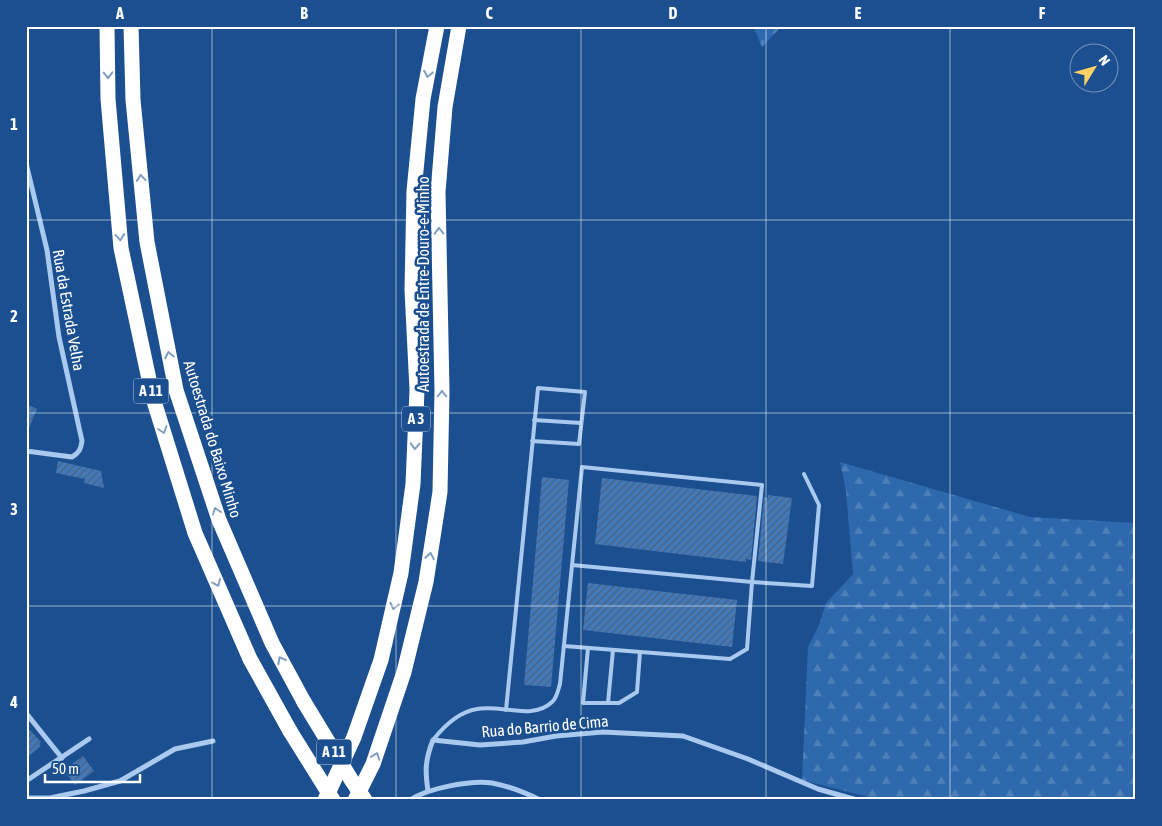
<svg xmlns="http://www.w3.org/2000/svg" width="1162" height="826" viewBox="0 0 1162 826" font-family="'Asap Condensed',sans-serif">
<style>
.forest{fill:url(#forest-firs)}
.building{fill:url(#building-hatch)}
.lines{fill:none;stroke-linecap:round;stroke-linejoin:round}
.lane{stroke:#a9c9ee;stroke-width:4}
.street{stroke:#a9c9ee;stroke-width:5}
.highway{stroke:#fff;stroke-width:15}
.highway-bridge{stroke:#fff;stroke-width:15}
.oneway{stroke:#829ec1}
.grid{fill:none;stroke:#fff;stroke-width:1;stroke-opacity:0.55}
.labels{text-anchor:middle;stroke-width:5;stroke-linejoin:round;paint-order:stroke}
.shield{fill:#1b4f8f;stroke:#bbcadd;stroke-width:1}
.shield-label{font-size:15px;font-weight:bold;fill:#fff}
.street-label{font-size:16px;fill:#fff;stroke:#1b4f8f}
.neatline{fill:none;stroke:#fff;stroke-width:2}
.grid-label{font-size:16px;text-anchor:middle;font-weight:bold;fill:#fff}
</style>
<defs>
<pattern id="forest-firs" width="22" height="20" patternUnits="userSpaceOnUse" patternTransform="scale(1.25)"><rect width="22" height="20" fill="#2e69ad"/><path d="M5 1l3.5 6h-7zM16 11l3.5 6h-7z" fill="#4d80b9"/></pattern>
<pattern id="building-hatch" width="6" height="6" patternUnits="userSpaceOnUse" patternTransform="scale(1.25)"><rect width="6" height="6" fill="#4478b7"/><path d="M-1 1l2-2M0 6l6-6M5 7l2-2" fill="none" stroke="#486282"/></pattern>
</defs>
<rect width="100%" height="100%" fill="#1b4f8f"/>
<g class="forest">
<path d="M753 26H782L762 47Z"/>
<path d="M840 462 1030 517 1136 523V800H880L802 780 808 647 819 625 826 603 853 574 846 491Z"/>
</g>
<g class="building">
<path d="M26 404 37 409 26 435Z"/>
<path d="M58 461 101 471 104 488 84 483 85 479 56 473Z"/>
<path d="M542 477 569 480 551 687 524 685Z"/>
<path d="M602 478 757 496 751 560 746 559V562L595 544Z"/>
<path d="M768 495 792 498 783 564 758 561 764 497 768 498Z"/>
<path d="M588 583 737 600 732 647 583 630Z"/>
<path d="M26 726 41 742 39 744 41 746 26 758Z"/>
<path d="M83 756 94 771 75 785 64 770Z"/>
</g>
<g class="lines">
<g class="lane">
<path d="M534 420 581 423"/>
<path d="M564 646 730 659 747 649 752 582 572 565"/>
<path d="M588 648 583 703H619L637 692 640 652"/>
<path d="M608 703 613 650"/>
<path d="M506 710 538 388 585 392 579 444 532 441"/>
<path d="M433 740C444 726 458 712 477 709 501 704 532 721 552 702 557 698 558 690 560 684L582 467 762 485 752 582 812 586 819 505 804 474"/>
</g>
<g class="street">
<path d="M26 163 47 250 59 337 82 441C81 449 79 453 72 457L26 451"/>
<path d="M26 713 62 758"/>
<path d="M26 781 89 739"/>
<path d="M428 791C425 771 425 760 433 740L480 745 523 742 556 736 603 732 683 736 748 759 818 789 857 800"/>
<path d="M26 798H50L84 791 120 781 175 749 213 741"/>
<path d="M410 800C428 788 471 780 492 783 508 786 526 793 540 800"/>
</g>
<g class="highway">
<path d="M107 26 108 99 121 248 153 398 195 533 250 659 290 731"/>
<path d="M131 26 133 100 147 242 176 390 219 520 272 643 304 702"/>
<path d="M325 800 354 737 381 660 401 573 413 484 417 390 412 290 414 191 423 99 437 26"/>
<path d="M355 800 373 764 404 672 426 582 440 492 442 391 438 192 445 107 459 26"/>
</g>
<g class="highway-bridge">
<path d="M304 702 352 781 365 800"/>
<path d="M290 731 333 800"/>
</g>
</g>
<defs><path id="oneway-chevron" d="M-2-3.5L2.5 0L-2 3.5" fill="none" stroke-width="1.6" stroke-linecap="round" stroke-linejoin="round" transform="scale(1.25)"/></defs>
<g class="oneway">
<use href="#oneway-chevron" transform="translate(428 74) rotate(101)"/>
<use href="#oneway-chevron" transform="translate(108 75) rotate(89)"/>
<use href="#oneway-chevron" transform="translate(141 178) rotate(-95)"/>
<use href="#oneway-chevron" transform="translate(439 231) rotate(-91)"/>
<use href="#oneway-chevron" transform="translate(120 237) rotate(85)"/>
<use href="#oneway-chevron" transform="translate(169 355) rotate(-101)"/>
<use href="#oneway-chevron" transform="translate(442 394) rotate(-90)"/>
<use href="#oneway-chevron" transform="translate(163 430) rotate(72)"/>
<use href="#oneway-chevron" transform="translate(415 446) rotate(92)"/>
<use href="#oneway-chevron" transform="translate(216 511) rotate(-108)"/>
<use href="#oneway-chevron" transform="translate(430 556) rotate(-81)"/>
<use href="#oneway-chevron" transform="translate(217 583) rotate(66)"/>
<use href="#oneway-chevron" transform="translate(394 606) rotate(103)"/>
<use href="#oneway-chevron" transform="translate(281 660) rotate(-118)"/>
<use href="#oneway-chevron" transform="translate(376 756) rotate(-71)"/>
</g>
<path class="grid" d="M212 26V800M396 26V800M581 26V800M766 26V800M950 26V800M26 220H1136M26 413H1136M26 606H1136"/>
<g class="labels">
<g class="shield">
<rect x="133.5" y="378.5" width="35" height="25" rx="4"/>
<rect x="402" y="406.5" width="28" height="25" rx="4"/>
<rect x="316.5" y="739.5" width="35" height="25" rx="4"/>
</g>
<g class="shield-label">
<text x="151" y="396">A 11</text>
<text x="416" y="424">A 3</text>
<text x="334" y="757">A 11</text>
</g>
<g class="street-label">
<text transform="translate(423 284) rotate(-90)" y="6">Autoestrada de Entre-Douro-e-Minho</text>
<text transform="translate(69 310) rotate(80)" y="6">Rua da Estrada Velha</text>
<text transform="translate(213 439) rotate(73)" y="6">Autoestrada do Baixo Minho</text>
<text transform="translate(545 726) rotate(-5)" y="6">Rua do Barrio de Cima</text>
</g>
</g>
<rect width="1162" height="826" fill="none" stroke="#1b4f8f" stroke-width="55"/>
<g transform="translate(1094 68) rotate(53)"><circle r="24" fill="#1b4f8f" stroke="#7695bc"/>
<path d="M0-4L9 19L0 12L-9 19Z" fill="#ffd166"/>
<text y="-8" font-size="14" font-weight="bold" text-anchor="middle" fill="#ffffff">N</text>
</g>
<path d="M45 774v8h95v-8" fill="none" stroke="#ffffff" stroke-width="2.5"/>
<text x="52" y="774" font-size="15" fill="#ffffff" stroke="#1b4f8f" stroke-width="4" paint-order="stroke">50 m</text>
<rect x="28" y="28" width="1106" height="770" class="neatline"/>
<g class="grid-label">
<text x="120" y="19">A</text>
<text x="304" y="19">B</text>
<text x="489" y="19">C</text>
<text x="673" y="19">D</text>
<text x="858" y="19">E</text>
<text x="1042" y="19">F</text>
<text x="14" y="130">1</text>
<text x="14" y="322">2</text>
<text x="14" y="515">3</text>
<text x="14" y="708">4</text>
</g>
</svg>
